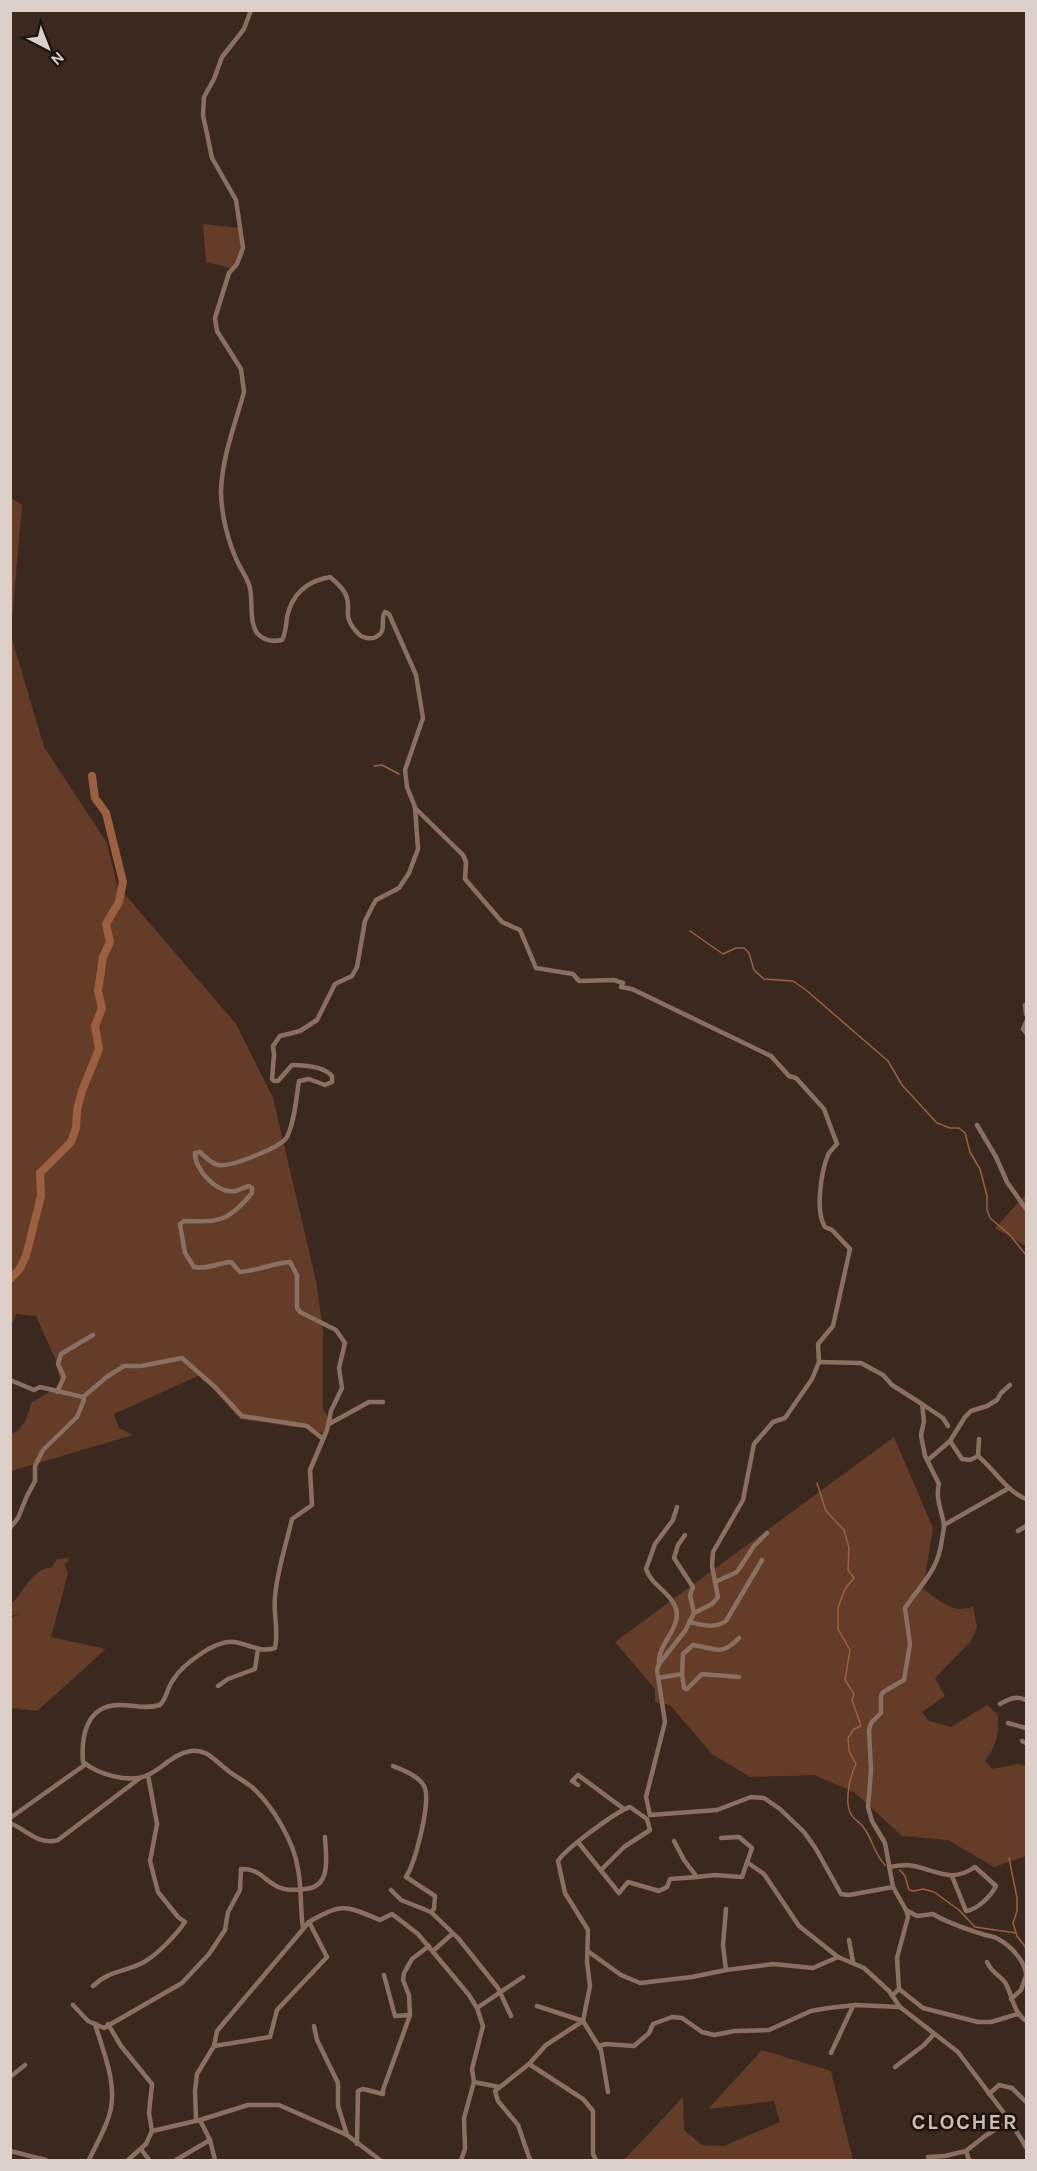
<svg xmlns="http://www.w3.org/2000/svg" width="1037" height="2171" viewBox="0 0 1037 2171" font-family="Karla,sans-serif">
<style>
.green{fill:#643c27}
.lines{fill:none;stroke-linecap:round;stroke-linejoin:round}
.stream{stroke:#9c6041;stroke-width:1.5}
.river{stroke:#9c6041;stroke-width:8}
.minor{stroke:#8b6f62;stroke-width:4.5}
.labels{text-anchor:middle;stroke-width:5;stroke-linejoin:round;paint-order:stroke}
.district-label{font-size:22px;font-weight:bold;letter-spacing:1.5px;fill:#d1b9ae;stroke:#1c1410}
</style>
<rect width="100%" height="100%" fill="#3b2920"/>
<g class="green">
<path d="M203 224 239 228 241 253 231 268 206 262Z"/>
<path d="M11 498 22 505 11 631Z"/>
<path d="M10 632 44 747 107 843 117 885 236 1024 273 1098 316 1281 323 1330V1410L327 1415V1435L304 1427H294L240 1419 200 1375 114 1414 119 1428 133 1435 11 1471V1434C24 1430 28 1415 31 1403L61 1385 55 1358 36 1316 16 1314 11 1326Z"/>
<path d="M1026 1194V1246L995 1228Z"/>
<path d="M894 1437 933 1528 923 1589C938 1599 954 1616 973 1606L977 1627 971 1641 935 1678 945 1696 922 1712 929 1721 951 1727 987 1705 998 1715C999 1734 996 1746 985 1761L993 1769 1018 1764 1026 1766V1856L994 1867 948 1840 902 1836 854 1792 814 1775 750 1777 712 1754 670 1705 655 1702V1689L615 1642Z"/>
<path d="M69 1558 68 1562 64 1563 68 1573 51 1637 106 1649 37 1711 11 1708V1618L20 1613 11 1616V1609L13 1606 11 1604C23 1594 33 1567 51 1568L57 1559Z"/>
<path d="M762 2050 831 2071 853 2160H624L683 2097 684 2130 702 2145 724 2146 780 2122 774 2101 708 2109Z"/>
</g>
<g class="lines">
<g class="stream">
<path d="M374 766 382 765 399 774"/>
<path d="M690 931 723 954 736 948H744L749 953 754 970 764 979 793 981 806 990 888 1061 902 1085 937 1123 950 1128H959L965 1133 970 1152 980 1169 987 1196V1210L990 1218 1010 1235 1026 1255"/>
<path d="M817 1483 826 1511 844 1530 849 1548 848 1570 854 1578 845 1589 838 1608V1629L850 1650 845 1680 854 1694 852 1700 861 1726 854 1729 848 1738 849 1751 856 1764C850 1775 844 1803 851 1814 854 1820 861 1823 864 1828 873 1840 874 1854 885 1865"/>
<path d="M1009 1858 1017 1898V1911L1013 1923 1017 1936 1026 1948"/>
<path d="M900 1870 905 1876 909 1890 914 1891 923 1889 934 1892 959 1910 975 1927 1016 1933"/>
</g>
<path class="river" d="M10 1279 19 1270 26 1256 41 1196 40 1173 71 1142 76 1128 77 1110 82 1091 99 1049 95 1026 102 1008 98 991 103 957 110 942 106 924 119 902 123 882 106 813 95 798 92 776"/>
<g class="minor">
<path d="M251 10 244 29 222 57 214 79 204 97 203 115 212 158 236 200 243 248 237 264 229 273 215 318 217 331 241 369 244 392C235 424 222 458 221 491 221 514 228 542 238 563 242 571 248 579 250 588 253 602 249 621 257 633 264 641 273 642 282 640 286 632 286 625 287 617 292 594 307 581 330 577 336 582 343 588 346 595 352 609 342 614 355 630 359 635 361 637 367 638 372 639 376 638 380 634 386 628 380 619 385 612L389 614 416 675 423 718 405 770 407 787 415 807 418 849 409 873 399 888 376 900 372 907 365 921 357 967 352 976 335 984 317 1020 300 1031 280 1036 273 1046 274 1055 272 1079 274 1081H278L292 1065C305 1065 324 1067 332 1076V1082L325 1085 309 1079 299 1081C296 1099 295 1120 287 1137 282 1147 231 1167 219 1165 211 1164 206 1157 200 1152L195 1153C194 1169 217 1194 235 1191 240 1190 244 1187 249 1186L252 1188V1193C228 1222 220 1222 184 1221L180 1224 185 1253 194 1267C207 1270 217 1263 231 1262L240 1272C257 1271 273 1263 290 1262L297 1275V1308L300 1312 336 1330 345 1343 339 1368 342 1388 331 1411 327 1430 310 1470 312 1505 292 1519C286 1545 277 1571 275 1597 273 1614 279 1631 275 1648 260 1653 249 1644 234 1642 215 1640 183 1664 173 1680 167 1688 167 1698 160 1705 145 1710 132 1704 118 1705 86 1706 81 1737 83 1762 98 1774 129 1784 148 1775 163 1768 173 1754 191 1751 207 1749 214 1760 226 1769 234 1776 243 1780 252 1787 273 1806 294 1842 298 1869 302 1889 300 1909 303 1928"/>
<path d="M415 808 463 855 466 862 465 879 502 922 520 930 536 968 573 974 579 981 614 980 623 983 621 987 632 989 771 1056 789 1076 796 1078 824 1109 837 1144C834 1147 830 1151 828 1155 821 1172 815 1212 825 1227L832 1230 850 1249 833 1326 818 1344 819 1362 812 1379 785 1418 773 1422 754 1444 743 1500 713 1552 712 1566 718 1597 712 1604 694 1613 685 1631 659 1664 657 1670 665 1722 646 1797 650 1815"/>
<path d="M1025 1005 1026 1014"/>
<path d="M1026 1022 1023 1029 1026 1033"/>
<path d="M977 1125 996 1157 1007 1182 1026 1209"/>
<path d="M819 1362 861 1363 883 1375 892 1385 922 1404 924 1421 921 1435 925 1456 939 1484C935 1498 942 1511 944 1525 944 1529 943 1534 942 1539 938 1572 922 1582 905 1608L910 1644 904 1680 883 1692 881 1696V1713L871 1723 869 1730 871 1770 868 1807 872 1821 885 1843 893 1887 906 1910 908 1917 897 1958 899 1989 892 1996"/>
<path d="M10 1380 34 1390 40 1387 83 1397"/>
<path d="M57 1392 64 1377 58 1364 61 1354 93 1335"/>
<path d="M922 1404 943 1418 948 1426"/>
<path d="M329 1424 369 1402H383"/>
<path d="M950 1441 962 1459 970 1460 978 1456"/>
<path d="M978 1456C994 1469 1007 1492 1026 1499"/>
<path d="M978 1456 979 1439"/>
<path d="M928 1460 950 1441 965 1417 971 1411 987 1406 997 1400 1001 1393 1010 1385"/>
<path d="M944 1525 1009 1488"/>
<path d="M10 1528 18 1518 27 1496 35 1481V1466L43 1450 77 1417 84 1400 83 1397 108 1376 124 1366H141L182 1358 216 1388 242 1416 307 1426 323 1439"/>
<path d="M1018 1531 1026 1526"/>
<path d="M685 1535 678 1545 674 1558 693 1587 690 1595 694 1613"/>
<path d="M715 1582 737 1572 754 1546 767 1533"/>
<path d="M689 1622C703 1625 714 1629 726 1621L762 1560"/>
<path d="M659 1664C657 1643 684 1627 675 1606 668 1590 652 1586 646 1569L655 1544 673 1520 677 1507"/>
<path d="M682 1674 684 1688 687 1689 702 1674 739 1677"/>
<path d="M658 1678 682 1674 683 1654 693 1645C715 1648 721 1657 739 1638"/>
<path d="M218 1686 228 1679 255 1669 258 1649"/>
<path d="M1000 1704C1009 1699 1016 1695 1026 1700"/>
<path d="M1008 1723 1026 1728"/>
<path d="M1022 1741 1026 1743"/>
<path d="M393 1766C403 1770 419 1776 424 1786 432 1800 415 1863 406 1877L435 1896 434 1909 431 1912"/>
<path d="M578 1785 572 1781 578 1775 624 1809"/>
<path d="M650 1815 717 1810 751 1797 764 1798 780 1809 804 1832 816 1849 841 1894 849 1895 893 1887"/>
<path d="M10 1818 86 1764"/>
<path d="M10 1823C27 1830 39 1846 58 1840L140 1778"/>
<path d="M674 1841 684 1860 697 1877 715 1875 742 1877 752 1848 739 1837 721 1838"/>
<path d="M578 1842 619 1893 628 1882 659 1891 667 1887 670 1879 697 1877"/>
<path d="M748 1863 764 1874 799 1926 838 1957 864 1968 889 1991 900 2007 958 2052 1010 2121 1026 2147"/>
<path d="M889 1867C895 1866 902 1865 908 1865 934 1868 949 1885 975 1867L996 1886C991 1896 977 1910 966 1911L952 1876"/>
<path d="M391 1890 401 1900 431 1912 458 1938 498 1988 511 2016"/>
<path d="M726 1909 723 1945 726 1970"/>
<path d="M906 1910 917 1916 933 1914C949 1924 967 1929 985 1935 989 1936 994 1936 998 1939 1010 1945 1025 1961 1026 1974"/>
<path d="M849 1940 853 1962"/>
<path d="M433 1951 452 1934"/>
<path d="M589 1952 621 1975 640 1983 692 1977 726 1970 773 1964 813 1968 838 1957"/>
<path d="M987 1962C992 1974 1002 1976 1006 1984 1013 1997 1013 2012 1026 2021"/>
<path d="M384 1975 395 2016 410 2015"/>
<path d="M93 1986C111 1969 124 1973 144 1962 157 1955 176 1935 185 1922L178 1917 158 1892 150 1861 157 1824 148 1775"/>
<path d="M899 1989 923 2008 978 2022H991L1018 2014"/>
<path d="M1011 1999 1021 1990 1026 1976"/>
<path d="M73 2005 88 2021 104 2028 182 1983 209 1954 225 1930 228 1912 240 1890 241 1869C261 1868 264 1882 281 1888 288 1891 297 1890 305 1889 332 1887 326 1857 325 1837"/>
<path d="M537 2006 583 2021 601 2050 608 2092"/>
<path d="M477 2008 523 1977"/>
<path d="M108 2024 121 2046 152 2084 149 2113 152 2131"/>
<path d="M314 2026 317 2040 338 2083V2106L347 2135"/>
<path d="M214 2046 270 2037 277 2010 327 1957 309 1922"/>
<path d="M599 2046 606 2044 634 2046 649 2033 653 2024 672 2017 682 2018 702 2032 714 2035 735 2031 769 2030 811 2011 828 2008 855 2005 900 2007"/>
<path d="M831 2053 853 2006"/>
<path d="M529 2064 583 2099 593 2111V2154L596 2160"/>
<path d="M895 2067 924 2045 934 2034"/>
<path d="M10 2077 25 2065"/>
<path d="M474 2082 499 2087"/>
<path d="M989 2094 999 2085 1012 2088 1026 2102"/>
<path d="M196 2120 195 2091 197 2074 214 2046 217 2031 309 1922C342 1902 346 1906 380 1920L392 1914 418 1934 469 1995 477 2008 483 2026 472 2069 474 2082 464 2118 465 2149 461 2160"/>
<path d="M200 2120 210 2140 215 2160"/>
<path d="M152 2131 200 2120 248 2105H279L347 2135 380 2160"/>
<path d="M357 2144 358 2091 363 2089 383 2094V2090L410 2015 409 1995 403 1980 404 1973 412 1959 429 1946"/>
<path d="M141 2149 149 2160"/>
<path d="M10 2151 46 2160"/>
<path d="M966 2151 969 2160"/>
<path d="M928 2157 945 2156 966 2151 985 2136 1010 2121"/>
<path d="M89 2160C97 2142 112 2119 112 2098 113 2074 102 2047 95 2024"/>
<path d="M128 2160 146 2144 152 2131"/>
<path d="M176 2160 210 2140"/>
<path d="M530 2160 518 2125 498 2101 495 2091 529 2064 546 2045 583 2021 590 1986 587 1962 588 1930 565 1893 558 1861C565 1849 617 1811 630 1807L647 1819 650 1830 624 1847 601 1870"/>
</g>
</g>
<g class="labels">
<g class="district-label">
<text x="965" y="2129">CLOCHER</text>
</g>
</g>
<rect width="1037" height="2171" fill="none" stroke="#dccfca" stroke-width="24"/>
<g transform="translate(48 48) rotate(138)" stroke="#1c1410" stroke-width="4.5" paint-order="stroke">
<path d="M0-4.5L10 22L0 15L-10 22Z" fill="#dccfca"/>
<text y="-9" font-size="16" font-weight="bold" text-anchor="middle" fill="#dccfca">N</text>
</g>
</svg>
